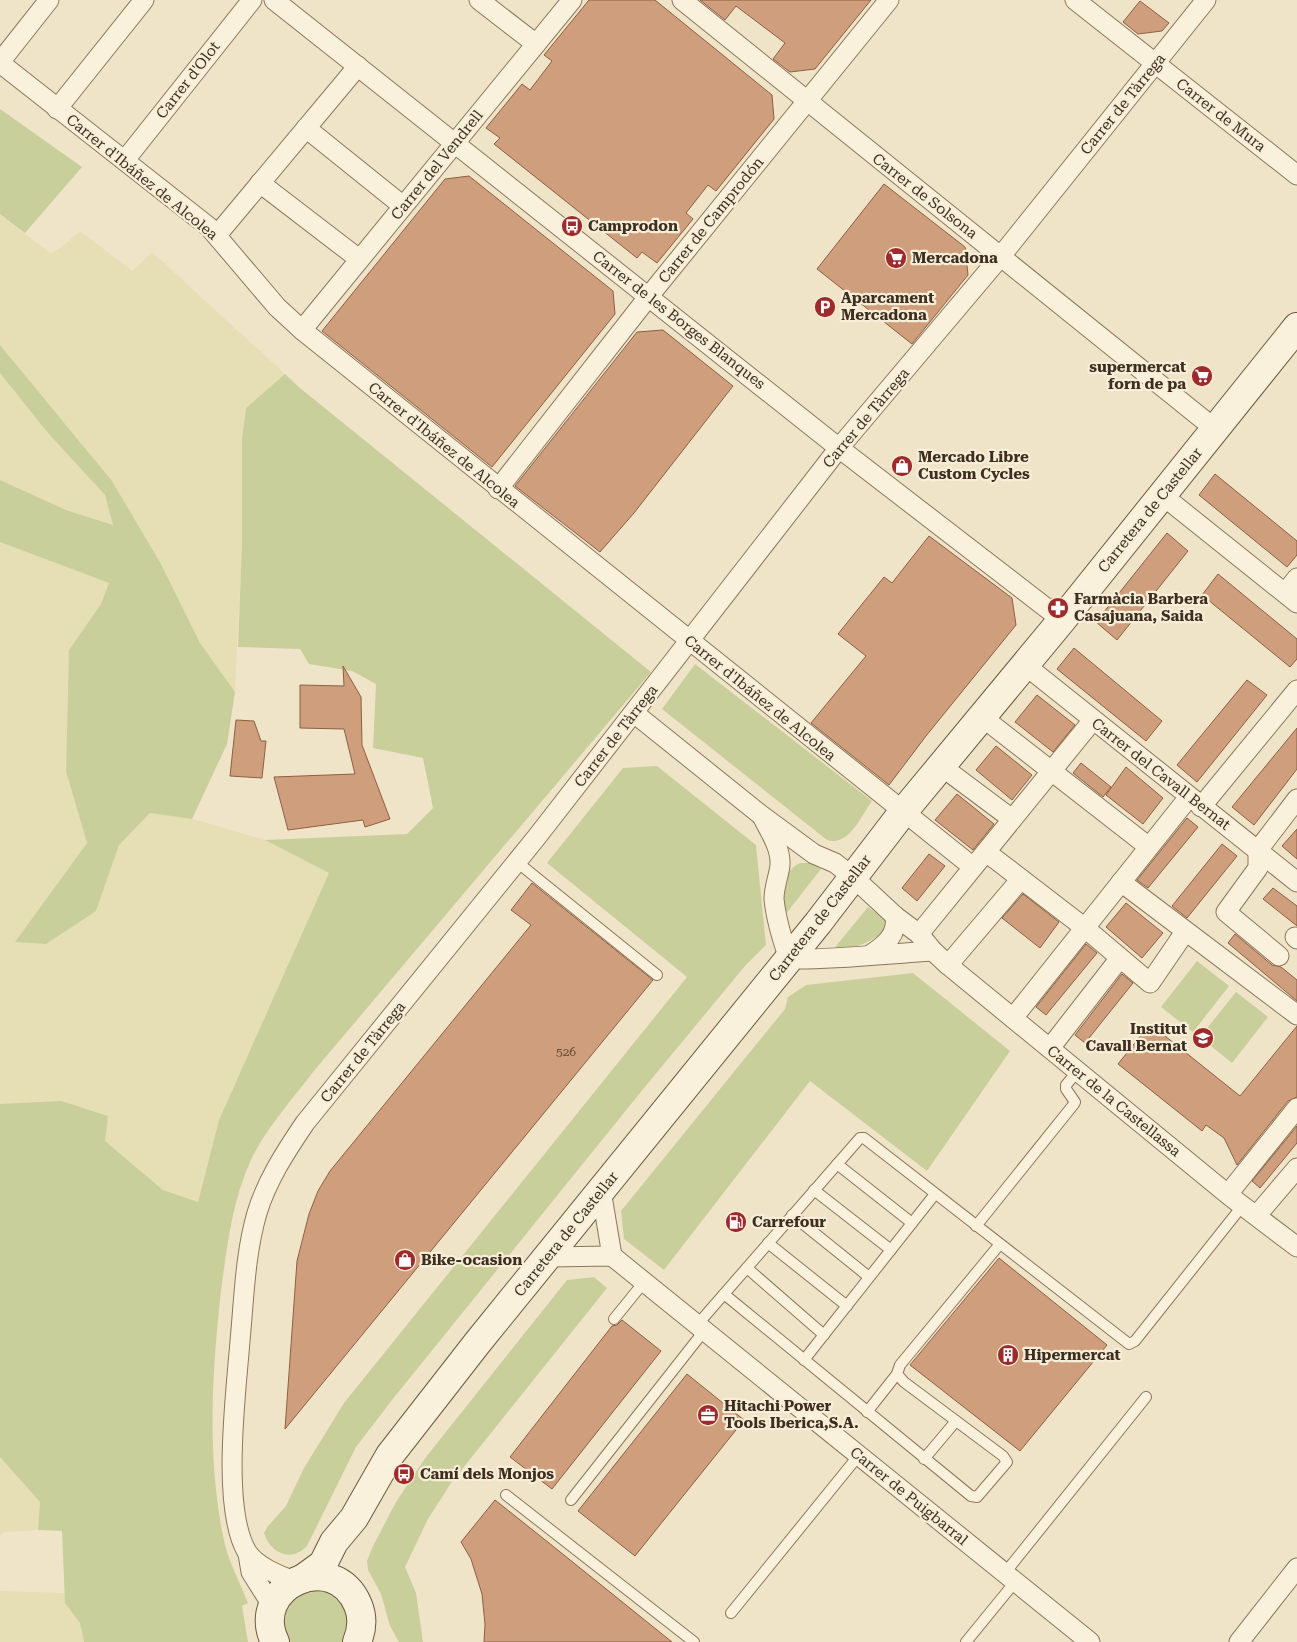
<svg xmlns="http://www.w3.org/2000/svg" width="1297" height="1642" viewBox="0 0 1297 1642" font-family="'Roboto Serif',serif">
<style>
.farmland{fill:#e6deb5}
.green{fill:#c9cf9b}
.building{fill:#cf9f7d;stroke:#8d5f41}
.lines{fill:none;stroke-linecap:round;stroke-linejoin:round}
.lane-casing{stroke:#8d765c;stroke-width:12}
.street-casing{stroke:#8d765c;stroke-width:21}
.secondary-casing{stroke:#6f573f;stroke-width:30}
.lane{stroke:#faf1dc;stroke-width:10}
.street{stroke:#faf1dc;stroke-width:19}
.secondary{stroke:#faf1dc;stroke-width:28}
.labels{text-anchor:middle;stroke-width:4.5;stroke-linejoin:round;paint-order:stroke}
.number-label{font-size:12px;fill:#624a37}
.street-label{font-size:15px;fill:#3d2e20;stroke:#f7eed8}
.poi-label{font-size:15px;font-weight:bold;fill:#3d2e20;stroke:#f7eed8;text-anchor:start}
</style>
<rect width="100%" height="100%" fill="#f0e4c8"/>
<g class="farmland">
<path d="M0 214 50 253 59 249 80 231 132 271 152 252 285 374 246 408 242 439V543L235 692 200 643 161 564 112 481 0 345Z"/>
<path d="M0 373 48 433 105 495 114 525 66 510 0 480Z"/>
<path d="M0 542 109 583 101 604 69 650 66 771 87 843 15 942 96 911 119 845 150 813 193 819 265 840 329 873 219 1120 198 1202 163 1190 105 1141 15 1105 0 1104Z"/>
<path d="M0 1457 40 1502 38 1530 4 1532 0 1535Z"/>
<path d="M0 1591 65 1593V1603L80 1623 84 1642H0Z"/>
</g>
<g class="green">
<path d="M0 109 82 167 25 233 0 214Z"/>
<path d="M0 345 112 481 161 564 200 643 235 692 227 744 192 819 150 813 119 845 96 911 46 944 15 942 87 843 66 771 69 650 101 604 109 583 0 542V480L66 510 113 525 105 495 48 433 0 373Z"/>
<path d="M285 374 300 388 651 672 313 1072C292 1100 265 1129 250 1162 232 1203 227 1246 221 1291 212 1371 207 1456 223 1536 227 1559 240 1582 248 1603L242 1606 248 1642H84L80 1623 65 1603 62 1531 38 1530 40 1502 0 1457V1104L61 1101 108 1116 105 1141 163 1190 198 1202 219 1120 329 873 265 840 407 834 433 808 423 758 373 748 376 684 352 671 309 664 300 649 238 647 242 543V439L246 408Z"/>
<path d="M695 664 872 801C861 816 849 847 827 840L662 709Z"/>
<path d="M657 766 756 845 766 945 745 966 644 1088 392 1400 356 1447 307 1546C291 1563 270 1553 264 1533L268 1526 286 1506 304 1468 344 1403 687 977 547 863 623 768Z"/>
<path d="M800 863H811L821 869 785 915C782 897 781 871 800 863Z"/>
<path d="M868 907 891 924C876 941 854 950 832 951Z"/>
<path d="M1197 961 1229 986 1193 1032 1161 1007Z"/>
<path d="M913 973 1010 1051 927 1171 810 1081 664 1270 624 1239 621 1211 785 1009 788 997 806 985Z"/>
<path d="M1236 992 1268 1017 1232 1063 1200 1037Z"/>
<path d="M594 1277 607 1288 451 1483 428 1519 405 1567 416 1593 423 1642H399L390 1626 381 1594 368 1570 367 1561 373 1546 396 1502 426 1457 567 1280Z"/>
<path d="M303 1590H330L348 1610 347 1637 343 1642H289L283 1630 284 1609Z"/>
</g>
<g class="building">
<path d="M589 0H655L772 95 774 119 716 191 708 185 686 213 693 219 657 263 642 252 637 258 494 144 500 138 486 128 522 84 530 90 552 61 544 55Z"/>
<path d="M700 0H871L815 69 790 72 773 59 785 43 736 6 725 20Z"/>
<path d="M1140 1 1169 23 1162 31 1138 34 1123 22Z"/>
<path d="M469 176 613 291 615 314 492 467 322 331 445 179Z"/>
<path d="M884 184 965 247 968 275 912 344 817 269Z"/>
<path d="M663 330 733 386 634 513 600 552 515 486 637 332Z"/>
<path d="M1215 474 1297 541V555L1287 567 1199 495Z"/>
<path d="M1167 533 1188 551 1117 640 1096 622Z"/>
<path d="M929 536 1012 598 1016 625 926 736 889 785 811 723 866 656 838 634 884 577 892 583Z"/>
<path d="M1218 574 1297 639V659L1290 667 1202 595Z"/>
<path d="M1074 648 1162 721 1146 741 1057 669Z"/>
<path d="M343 666 361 697 362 745 390 819 365 827 363 820 288 830 274 777 355 774 344 729 300 728V685L344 686Z"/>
<path d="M1247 680 1267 695 1197 782 1177 765Z"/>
<path d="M1037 695 1075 725 1053 752 1015 722Z"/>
<path d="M236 720 254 721 261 741H266L262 778 230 776Z"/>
<path d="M1297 728V769L1254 825 1232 807Z"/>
<path d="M996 746 1032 775 1012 800 976 770Z"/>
<path d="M1081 763 1111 787 1103 797 1073 773Z"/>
<path d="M1126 767 1163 798 1143 824 1106 795Z"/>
<path d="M957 794 994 824 973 850 935 820Z"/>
<path d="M1187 818 1198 827 1148 888 1137 880Z"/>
<path d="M1297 829V859L1282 846Z"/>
<path d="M1222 844 1237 856 1187 918 1172 906Z"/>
<path d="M929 854 945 866 917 901 902 888Z"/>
<path d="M532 883 653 980 285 1429 297 1261 309 1214 318 1191 330 1171 531 925 511 910Z"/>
<path d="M1273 888 1297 906V926L1263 899Z"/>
<path d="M1023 894 1059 922 1040 948 1002 918Z"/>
<path d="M1126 903 1163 933 1142 958 1106 927Z"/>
<path d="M1235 934 1272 965 1281 967 1297 980V1001L1228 943Z"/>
<path d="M1086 944 1097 953 1046 1015 1036 1007Z"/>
<path d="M1122 974 1133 983 1085 1043 1075 1035Z"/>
<path d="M1150 1024 1240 1096 1297 1026V1097L1288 1101 1237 1165 1224 1138 1206 1125 1202 1131 1118 1064Z"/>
<path d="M1297 1126V1143L1260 1188 1252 1181Z"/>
<path d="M999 1258 1107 1345 1020 1451 910 1365Z"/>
<path d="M622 1320 661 1351 552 1489 510 1457 612 1326 617 1325Z"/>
<path d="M687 1374 744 1420 635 1556 578 1511Z"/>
<path d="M495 1500 549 1543 672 1642H484L485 1624 482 1594 471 1559 461 1542Z"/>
</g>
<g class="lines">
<g class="lane-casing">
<g id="lane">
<path d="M517 862 657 975"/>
<path d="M837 1164 912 1223"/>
<path d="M814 1190 891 1250"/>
<path d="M792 1215 869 1277"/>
<path d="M976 1226 1074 1104 1075 1102 1066 1089V1085L1078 1071"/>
<path d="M768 1243 847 1306"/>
<path d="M747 1268 824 1335"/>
<path d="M724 1294 971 1496 977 1497 1007 1462 1003 1456 904 1382 897 1374 900 1365 1000 1244"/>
<path d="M614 1319 644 1282"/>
<path d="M697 1325 860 1138H864L1129 1344 1135 1341 1243 1205"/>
<path d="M804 1360 935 1194"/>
<path d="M867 1412 897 1374"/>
<path d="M924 1459 956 1421"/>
<path d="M506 1495 694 1642"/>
<path d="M571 1500 704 1331"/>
<path d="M1005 1573 1146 1397"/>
<path d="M731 1613 859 1455"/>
<path d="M966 1642 1015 1582"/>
</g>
</g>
<g class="street-casing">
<g id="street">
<path d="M274 0 839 448 1062 620"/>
<path d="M479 0 536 44"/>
<path d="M682 0 1215 429"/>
<path d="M1075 0 1297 175"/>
<path d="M0 62 49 0"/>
<path d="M0 63 209 227 277 307 302 330 973 867"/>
<path d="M57 109 144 0"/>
<path d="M306 128 403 206"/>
<path d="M125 160 252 0"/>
<path d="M260 183 359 259"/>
<path d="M217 235 358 66"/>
<path d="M302 330 572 0"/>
<path d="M498 489 649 296 889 0"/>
<path d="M1162 495 1297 603"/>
<path d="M1285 593 1297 578"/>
<path d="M1025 665 1297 882"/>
<path d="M634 713 761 815 814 854 835 863 853 877 895 916 919 934 933 951 948 965 1231 1197 1297 1247"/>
<path d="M982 717 1149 847"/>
<path d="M941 766 1012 819"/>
<path d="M1201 807 1297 690"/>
<path d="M763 818C770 832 781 848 780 865 779 876 774 886 774 899 776 920 782 939 789 959 837 960 884 954 933 951"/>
<path d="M986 852 1085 928 1150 983 1185 932"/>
<path d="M1121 882 1297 1015"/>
<path d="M919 934 1093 720"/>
<path d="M1295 937 1297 939"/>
<path d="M870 955C885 945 898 935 895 916"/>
<path d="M1279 956 1226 912 1258 868V850L1297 799"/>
<path d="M948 965 1021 879"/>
<path d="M1013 1018 1189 797"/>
<path d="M1050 1048 1120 958"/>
<path d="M601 1190 612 1256"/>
<path d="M1228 1194 1297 1108"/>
<path d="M1257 1215 1297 1168"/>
<path d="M548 1257 612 1256 1090 1642"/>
<path d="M248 1554 251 1572 273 1607"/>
<path d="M295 1581C279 1576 256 1566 247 1552 221 1508 236 1393 240 1341 244 1299 245 1254 257 1213 267 1180 286 1151 305 1123L536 838 839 448 1001 256 1206 0"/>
<path d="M1239 1642 1297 1568"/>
</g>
</g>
<g class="secondary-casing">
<g id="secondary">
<path d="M305 1577 323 1564 334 1542 354 1518 390 1455 478 1342 818 923 903 812 1062 620 1297 327"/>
<path d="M275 1642C248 1586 334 1547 358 1605 363 1617 362 1630 357 1642"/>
</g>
</g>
<use href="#lane" class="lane"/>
<use href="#street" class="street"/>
<use href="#secondary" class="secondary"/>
</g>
<defs>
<g id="bus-disc" transform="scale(1.125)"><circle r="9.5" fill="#9e2a2b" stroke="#f7eed8"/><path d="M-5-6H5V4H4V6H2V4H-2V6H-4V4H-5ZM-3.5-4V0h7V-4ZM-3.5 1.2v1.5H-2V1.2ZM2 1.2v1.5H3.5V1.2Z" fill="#fff"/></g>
<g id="supermarket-disc" transform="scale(1.125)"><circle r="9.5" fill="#9e2a2b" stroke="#f7eed8"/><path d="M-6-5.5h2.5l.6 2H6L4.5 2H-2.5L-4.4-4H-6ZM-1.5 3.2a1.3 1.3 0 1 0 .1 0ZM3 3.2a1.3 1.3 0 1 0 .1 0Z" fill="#fff"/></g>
<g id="parking-disc" transform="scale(1.125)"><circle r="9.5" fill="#9e2a2b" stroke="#f7eed8"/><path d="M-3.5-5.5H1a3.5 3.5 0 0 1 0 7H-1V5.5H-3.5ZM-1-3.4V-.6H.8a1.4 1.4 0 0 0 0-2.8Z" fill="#fff"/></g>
<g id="shop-disc" transform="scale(1.125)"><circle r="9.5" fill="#9e2a2b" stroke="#f7eed8"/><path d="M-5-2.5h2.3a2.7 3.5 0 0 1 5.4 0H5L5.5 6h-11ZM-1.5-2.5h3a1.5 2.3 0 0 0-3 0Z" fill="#fff"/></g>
<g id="pharmacy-disc" transform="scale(1.125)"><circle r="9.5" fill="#9e2a2b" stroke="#f7eed8"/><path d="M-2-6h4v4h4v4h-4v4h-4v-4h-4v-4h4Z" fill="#fff"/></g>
<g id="school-disc" transform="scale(1.125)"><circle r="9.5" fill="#9e2a2b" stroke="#f7eed8"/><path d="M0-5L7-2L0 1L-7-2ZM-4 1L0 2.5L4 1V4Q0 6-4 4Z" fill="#fff"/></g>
<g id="fuel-disc" transform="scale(1.125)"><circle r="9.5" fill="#9e2a2b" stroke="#f7eed8"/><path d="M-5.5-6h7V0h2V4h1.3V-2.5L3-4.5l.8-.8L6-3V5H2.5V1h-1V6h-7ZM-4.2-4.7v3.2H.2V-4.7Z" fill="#fff"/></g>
<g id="building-disc" transform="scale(1.125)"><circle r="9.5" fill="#9e2a2b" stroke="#f7eed8"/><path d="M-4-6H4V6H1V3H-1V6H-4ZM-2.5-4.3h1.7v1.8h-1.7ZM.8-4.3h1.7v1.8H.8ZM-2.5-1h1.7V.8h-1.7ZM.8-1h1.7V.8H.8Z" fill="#fff"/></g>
<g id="office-disc" transform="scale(1.125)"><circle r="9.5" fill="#9e2a2b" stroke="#f7eed8"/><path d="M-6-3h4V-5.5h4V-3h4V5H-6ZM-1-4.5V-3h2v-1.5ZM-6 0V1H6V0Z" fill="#fff"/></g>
</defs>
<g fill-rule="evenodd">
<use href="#bus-disc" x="572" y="226"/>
<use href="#supermarket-disc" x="896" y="258"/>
<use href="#parking-disc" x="825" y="307"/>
<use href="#supermarket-disc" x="1202" y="376"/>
<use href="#shop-disc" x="902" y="466"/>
<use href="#pharmacy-disc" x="1058" y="608"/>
<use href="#school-disc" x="1203" y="1038"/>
<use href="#fuel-disc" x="736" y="1222"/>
<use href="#shop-disc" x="405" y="1260"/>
<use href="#building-disc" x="1008" y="1355"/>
<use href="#office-disc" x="708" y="1415"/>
<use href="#bus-disc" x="404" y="1474"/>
</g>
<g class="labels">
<g class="number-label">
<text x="566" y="1056">526</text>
</g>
<g class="street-label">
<text transform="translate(188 80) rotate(-52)" y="5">Carrer d'Olot</text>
<text transform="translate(1123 104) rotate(-51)" y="5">Carrer de Tàrrega</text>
<text transform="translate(1221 115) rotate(38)" y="5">Carrer de Mura</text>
<text transform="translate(437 165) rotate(-51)" y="5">Carrer del Vendrell</text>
<text transform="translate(142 177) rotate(39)" y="5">Carrer d'Ibáñez de Alcolea</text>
<text transform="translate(925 196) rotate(38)" y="5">Carrer de Solsona</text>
<text transform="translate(711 220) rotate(-51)" y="5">Carrer de Camprodón</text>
<text transform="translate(679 320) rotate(38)" y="5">Carrer de les Borges Blanques</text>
<text transform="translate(866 418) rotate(-50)" y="5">Carrer de Tàrrega</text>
<text transform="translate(444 445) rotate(39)" y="5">Carrer d'Ibáñez de Alcolea</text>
<text transform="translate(1150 510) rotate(-51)" y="5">Carretera de Castellar</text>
<text transform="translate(760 698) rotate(39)" y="5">Carrer d'Ibáñez de Alcolea</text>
<text transform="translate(616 736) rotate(-52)" y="5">Carrer de Tàrrega</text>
<text transform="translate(1161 774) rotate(38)" y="5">Carrer del Cavall Bernat</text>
<text transform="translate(820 918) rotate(-52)" y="5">Carretera de Castellar</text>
<text transform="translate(363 1052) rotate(-51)" y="5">Carrer de Tàrrega</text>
<text transform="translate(1114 1101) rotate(39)" y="5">Carrer de la Castellassa</text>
<text transform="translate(566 1234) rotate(-51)" y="5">Carretera de Castellar</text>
<text transform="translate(909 1496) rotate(39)" y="5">Carrer de Puigbarral</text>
</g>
<g class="poi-label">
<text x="588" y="231">Camprodon</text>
<text x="912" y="263">Mercadona</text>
<text x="841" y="303">Aparcament<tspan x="841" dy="17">Mercadona</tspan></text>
<text x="1186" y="372" text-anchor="end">supermercat<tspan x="1186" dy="17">forn de pa</tspan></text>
<text x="918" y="462">Mercado Libre<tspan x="918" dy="17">Custom Cycles</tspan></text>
<text x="1074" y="604">Farmàcia Barbera<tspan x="1074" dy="17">Casajuana, Saida</tspan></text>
<text x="1187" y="1034" text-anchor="end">Institut<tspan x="1187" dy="17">Cavall Bernat</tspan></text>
<text x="752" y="1227">Carrefour</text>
<text x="421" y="1265">Bike-ocasion</text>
<text x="1024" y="1360">Hipermercat</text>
<text x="724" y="1411">Hitachi Power<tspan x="724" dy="17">Tools Iberica,S.A.</tspan></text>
<text x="420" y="1479">Camí dels Monjos</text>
</g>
</g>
</svg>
